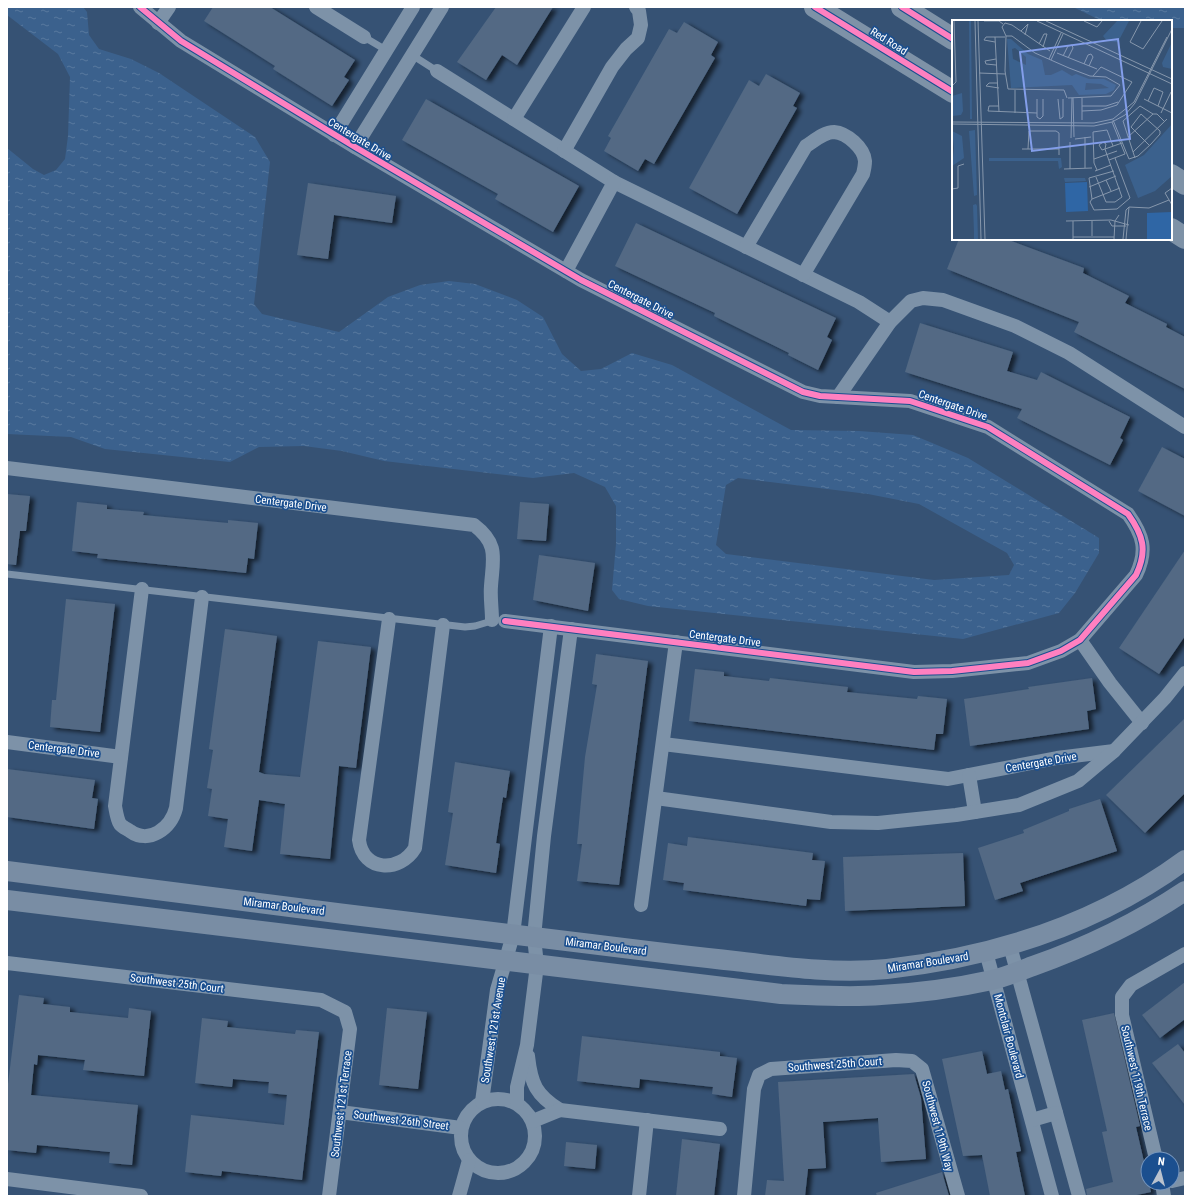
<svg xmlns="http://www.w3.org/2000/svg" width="1192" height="1203" viewBox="0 0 1192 1203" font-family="'Roboto Condensed',sans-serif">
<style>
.water{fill:url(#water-ripples);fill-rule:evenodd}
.building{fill:#526984;filter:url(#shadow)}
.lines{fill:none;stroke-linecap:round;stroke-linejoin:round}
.lane{stroke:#7d92a8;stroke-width:7}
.street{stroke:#7d92a8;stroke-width:14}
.secondary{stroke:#798da4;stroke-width:20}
.highway{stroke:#7e92a7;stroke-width:22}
.cycleway-casing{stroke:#1b4f8f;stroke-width:8}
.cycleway{stroke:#ff80c0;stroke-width:6}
.labels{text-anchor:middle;stroke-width:3.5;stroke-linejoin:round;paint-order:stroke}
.street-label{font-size:11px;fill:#fff;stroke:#1b4f8f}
.inset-river{fill:none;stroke:#3b618d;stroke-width:2}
.inset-road{fill:none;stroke:#8697ac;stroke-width:1}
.view{fill:#839eea;fill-opacity:0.15;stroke:#839eea;stroke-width:2}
.inset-edge{fill:none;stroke:#fff;stroke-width:2}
</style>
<defs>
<pattern id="water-ripples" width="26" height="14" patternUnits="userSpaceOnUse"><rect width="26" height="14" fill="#3b618d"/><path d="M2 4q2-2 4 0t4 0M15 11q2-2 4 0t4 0" fill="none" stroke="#58799e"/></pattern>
<filter id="shadow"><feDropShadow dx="4.5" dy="2.5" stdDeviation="2" flood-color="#0009"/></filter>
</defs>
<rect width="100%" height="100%" fill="#365274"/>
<g class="water">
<path d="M7 7H83L87 12 89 35 99 49 131 59 159 73 255 137 270 162 254 304 262 314 339 332 388 297 420 285 449 281 475 284 517 300 543 317 562 354 581 371 601 369 632 353 672 365 791 430 859 431 913 435 968 458 1099 538V553L1075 593 1059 613 963 639 648 606 619 599 612 590 616 544V506L605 487 574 473 533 478 384 461 342 451 304 446 259 447 230 462 105 449 71 437 7 434V148L33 169 44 175 56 170 65 159 68 136 70 77 58 54 7 15ZM738 478 868 494 919 504 1007 553 1014 565 1009 575 934 580 726 554 716 545 726 485Z"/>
<path d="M1073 7H1185V28H1171V21H1105L1100 20Z"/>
</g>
<g class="building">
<path d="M213 7H270L355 60 344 77 349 80 332 106 273 69 275 66 204 21Z"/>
<path d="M496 7H553L517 65 502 55 486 80 457 62Z"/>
<path d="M684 22 718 42 711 55 715 58 654 164 645 159 638 171 604 151 611 138 608 136 669 29 677 33Z"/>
<path d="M766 74 800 93 793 106 797 108 737 214 689 188 749 80 759 86Z"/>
<path d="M426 99 579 186 553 232 495 199 498 194 402 140Z"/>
<path d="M308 183 396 196 392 223 334 215 328 259 297 255Z"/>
<path d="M636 223 836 318 827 337 832 340 818 370 788 355 789 353 714 316 715 313 615 266Z"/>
<path d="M959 239H1006L1084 268 1083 273 1129 296 1125 303 1167 324 1166 327 1185 337V389L1074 332 1079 322 947 269Z"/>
<path d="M920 323 1013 352 1007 371 1037 380 1041 372 1130 417 1120 438 1123 440 1110 465 1017 418 1022 409 905 372Z"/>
<path d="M1162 447 1185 459V516L1138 491Z"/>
<path d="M7 494 30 496 26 531H20L16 565 7 564Z"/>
<path d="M77 502 107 505V509L144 512 143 515 228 523V520L258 523 254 559 248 558 246 573 97 558 98 554 72 551Z"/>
<path d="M520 502 549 504 546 541 517 539Z"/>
<path d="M1185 550V636L1159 674 1119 648Z"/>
<path d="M539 555 595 563 588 611 533 600Z"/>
<path d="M66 599 115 604 100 732 50 727 52 700H56Z"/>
<path d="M225 629 277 636 259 772 264 774 300 777 318 641 371 647 356 768 339 766 330 859 280 854 285 804 259 800 252 851 224 847 228 819 208 816 212 789 207 788 213 750 209 749Z"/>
<path d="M596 654 648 661 619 885 577 881 582 844H577L585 757 597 685 592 684Z"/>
<path d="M695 669 724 672V676L769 681 770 678 848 687 847 692 917 699 918 696 947 699 943 734H936L934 750 689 721Z"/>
<path d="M1092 678 1096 709 1087 711 1089 729 970 746 964 699 1029 689 1028 687Z"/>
<path d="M1185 718V793L1145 833 1106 795Z"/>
<path d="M455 762 510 771 506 798 503 797 496 843 500 844 496 873 445 865 453 813 448 812Z"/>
<path d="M7 769 95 780 92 798 98 799 94 829 7 817Z"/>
<path d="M1100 799 1117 851 1020 883 1023 891 995 900 978 848 1024 833 1023 830 1069 811V809Z"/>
<path d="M688 837 813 853 812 860 825 861 820 900 807 899 806 906 683 890 684 883 663 880 668 843 687 846Z"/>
<path d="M963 853 965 906 845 911 843 857Z"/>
<path d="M1185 982V1019L1160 1038 1142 1015Z"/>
<path d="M19 995 44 998 43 1004 70 1007V1012L128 1018 129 1008 151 1011 144 1076 83 1070 85 1060 38 1055 37 1065 34 1064 31 1095 138 1105 132 1165 109 1163 110 1152 37 1145 36 1153 7 1150V1092Z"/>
<path d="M387 1008 427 1012 418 1089 379 1085Z"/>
<path d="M1114 1013 1140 1126 1136 1127 1151 1192 1132 1196H1087L1086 1189 1113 1182 1102 1132 1107 1131 1082 1020Z"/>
<path d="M202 1018 228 1021 227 1027 295 1034 296 1030 319 1032 302 1180 222 1171 221 1176 185 1172 191 1115 284 1125 287 1095 268 1093 269 1082 233 1079 232 1087 195 1083Z"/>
<path d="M582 1036 720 1052V1056L737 1058 732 1097 712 1094 713 1087 640 1079 639 1088 577 1081Z"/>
<path d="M1178 1044 1185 1053V1105L1152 1063Z"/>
<path d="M982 1051 987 1074 1001 1071 1005 1090 1008 1089 1021 1151 1016 1152 1025 1196H990L982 1155 963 1156 942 1059Z"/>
<path d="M914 1074 921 1098 926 1159 881 1162 878 1118 823 1122 826 1168 808 1169 805 1196H765L767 1180 784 1181 778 1082Z"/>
<path d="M682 1139 720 1144 714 1196H676Z"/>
<path d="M566 1142 597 1145 595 1169 564 1166Z"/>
<path d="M942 1172 949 1196H877L876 1193Z"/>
</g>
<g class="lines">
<g class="lane">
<path d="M364 37 386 50"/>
<path d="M412 55 437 71"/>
<path d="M7 574 465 627 475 626 495 620"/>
</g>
<g class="street">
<path d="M140 7 181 41 355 147 581 280 803 392 820 396 910 401 988 427 1128 514C1143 535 1148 550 1136 575L1080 640 1061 651 1028 663 952 671 914 672 505 621"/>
<path d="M316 7 364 37"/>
<path d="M158 23 169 7"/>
<path d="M437 71 614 182 859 302 890 322"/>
<path d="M514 119 584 7"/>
<path d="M334 135 413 7"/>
<path d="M355 147 442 7"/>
<path d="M564 151 612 67 626 49 638 38 641 25 639 11 636 7"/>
<path d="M746 247 806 146C814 141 824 132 834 132 847 133 864 148 865 161 865 165 864 170 863 174L803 275"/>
<path d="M566 271 614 182"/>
<path d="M838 397 890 322 911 301 923 298 943 300 1015 326 1069 353 1185 427"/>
<path d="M7 468 474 525C499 544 493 558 491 586 490 597 492 609 492 620"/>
<path d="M142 589 115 806C116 811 117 819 120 824 122 827 127 829 130 831 149 845 171 828 176 808L202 597"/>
<path d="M389 619 359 840C363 872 400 873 415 848L443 625"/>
<path d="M1080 640 1110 683 1142 723"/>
<path d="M7 742 121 757"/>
<path d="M663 744 948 779 1057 758 1114 751"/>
<path d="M969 775 975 812"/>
<path d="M656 798 831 822 878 823 956 815 1019 805 1078 781 1114 751 1165 698 1185 673"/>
<path d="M641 905 676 642"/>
<path d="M1010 946 1079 1196"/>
<path d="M986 952 1052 1196"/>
<path d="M7 963 321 1000 345 1012 350 1029 329 1196"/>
<path d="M528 1056C531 1084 536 1095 560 1110L720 1129"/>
<circle cx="498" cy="1136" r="37"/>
<path d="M482 1102 497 990 513 935 551 626"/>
<path d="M517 1103V1087L527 1045 537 965 534 937 544 836 571 629"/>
<path d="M340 1112 461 1128"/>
<path d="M1032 1120 1056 1113"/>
<path d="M533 1121 560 1110"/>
<path d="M1156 1159 1122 1015V997L1131 985 1185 954"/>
<path d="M7 1179 141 1196"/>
<path d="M1172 1181 1185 1178"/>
<path d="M1162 1183 1164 1196"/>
<path d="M459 1196 469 1160"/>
<path d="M639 1196 647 1120"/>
<path d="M744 1196 754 1089 759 1075 771 1069 896 1060 912 1061 922 1069 958 1196"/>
</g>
<g class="secondary">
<path d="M7 871C202 896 396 921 591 944 639 950 687 956 735 961 785 967 836 974 887 969 993 957 1098 924 1185 860"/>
<path d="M7 900 781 994C814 995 848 998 881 995 918 993 956 988 992 980 1006 977 1019 971 1033 966 1087 947 1137 923 1185 891"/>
</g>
<g class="highway">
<path d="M815 7 953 92"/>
<path d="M902 7 953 39"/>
<path d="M1171 175 1185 184"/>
<path d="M1171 229 1185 238"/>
</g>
<g class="cycleway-casing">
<g id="cycleway">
<path d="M140 7 181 41 355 147 581 280 803 392 820 396 910 401 988 427 1128 514C1143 535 1148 550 1136 575L1080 640 1061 651 1028 663 952 671 914 672 505 621"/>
<path d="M815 7 953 92"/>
<path d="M902 7 953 39"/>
</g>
</g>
<use href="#cycleway" class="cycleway"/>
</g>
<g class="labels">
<g class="street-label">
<text transform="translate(889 41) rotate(32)" y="4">Red Road</text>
<text transform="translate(360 139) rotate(31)" y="4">Centergate Drive</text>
<text transform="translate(641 299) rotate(27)" y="4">Centergate Drive</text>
<text transform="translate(953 405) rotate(19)" y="4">Centergate Drive</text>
<text transform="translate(291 503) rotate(7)" y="4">Centergate Drive</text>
<text transform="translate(725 638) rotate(7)" y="4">Centergate Drive</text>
<text transform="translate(64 749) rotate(7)" y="4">Centergate Drive</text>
<text transform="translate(1041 762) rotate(-10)" y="4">Centergate Drive</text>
<text transform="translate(284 906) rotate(7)" y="4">Miramar Boulevard</text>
<text transform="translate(606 946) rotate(7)" y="4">Miramar Boulevard</text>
<text transform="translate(928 962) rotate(-9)" y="4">Miramar Boulevard</text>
<text transform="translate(177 983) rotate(7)" y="4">Southwest 25th Court</text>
<text transform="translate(493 1030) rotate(-81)" y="4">Southwest 121st Avenue</text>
<text transform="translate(1009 1036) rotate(75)" y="4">Montclair Boulevard</text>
<text transform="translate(835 1064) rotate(-4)" y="4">Southwest 25th Court</text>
<text transform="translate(1137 1078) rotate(77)" y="4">Southwest 119th Terrace</text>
<text transform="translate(341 1104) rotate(-83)" y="4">Southwest 121st Terrace</text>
<text transform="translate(401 1120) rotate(7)" y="4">Southwest 26th Street</text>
<text transform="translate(938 1126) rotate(75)" y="4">Southwest 119th Way</text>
</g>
</g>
<g transform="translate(952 20)">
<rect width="220" height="220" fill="#365274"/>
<path d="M135 162 136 191 114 192 113 163ZM220 192V219H195V193Z" fill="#2f66a5"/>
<path d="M165 1H177L166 22 155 21 151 16ZM55 19H59L76 34 90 40 93 55H99L110 50 120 56 124 54 137 59H152L164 65 162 70 154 74 127 75 120 65 59 68ZM63 28 74 37V45L61 39 60 29ZM134 63 149 64 157 68 133 70ZM220 22V49L211 47 210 43ZM10 73 11 91 9 95 0 96V76ZM220 104V156L203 171 186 178 173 145 192 135ZM23 110 25 175 22 176 17 111ZM0 111 10 116 12 138 0 146 2 128ZM37 138H109L110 147 107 149 106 141H37ZM112 158H133L134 161 113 162ZM24 184 25 186 26 219H22V213L21 185Z" fill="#3b618d" fill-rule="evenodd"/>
<path class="inset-river" d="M18 1 19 99"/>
<path class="inset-road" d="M23 1 29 219M26 1 33 219M32 1H47L51 4M85 1 220 64M94 1 220 59M132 1 145 7 150 1M189 1 178 22 191 29 210 1M69 11 76 4 73 15M54 16 50 7 53 3 60 5 98 31M43 17H34L32 20 43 22M87 24 92 14H95L91 27M105 33 145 49M111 36 116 26 120 25 121 28 116 38M97 39 109 13M99 40 111 14M132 44 136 35 139 34 141 37 137 46M44 45 34 44 33 41 44 39M27 53 53 54M46 63H37L34 66 47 68M0 66 4 62 2 1M63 70V93M115 78 112 70 56 69 53 51 54 16H60L83 33 117 48 138 56 154 57 168 65 159 76 116 78M121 78 122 117M85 79V97L88 99 91 96V79M106 79 108 99 111 97V79M192 79 220 93M196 81 202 68 211 72 206 86M47 86H37L36 91 85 93M130 86H154L166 82M130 91 149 90 165 85 180 62 149 47 141 56M47 92 43 17H53M209 93 219 72M130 100V78M161 100 177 139 186 136 199 124 208 114V111L189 94 179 107 197 125M0 102 142 103 161 99 182 82 215 17M160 102 173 134M0 104 142 106 160 102 173 95 183 83 220 9M133 117V148M176 117 201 94M119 118 120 78M123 119 139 117M118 122V149M70 129H107M76 129 77 111H104L107 113V135M181 132 215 99M183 138 171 101 188 86 201 94H205L212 101M142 139 165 131M157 140 173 134M112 149 140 148M145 150 142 143 141 112 155 110 161 126M143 151 159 145M144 157 154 182H163L170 177 155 135 153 129 154 124 151 122 147 125 150 130 153 129 170 123M154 160 159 171M137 167 164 156M220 168 213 173 220 185M0 169 6 168V146L12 144M140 179 138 182 142 190 165 189 178 178 163 138M140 179 137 158 162 151M140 179 168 168M177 187 197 188 217 180M114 201 159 200 177 205M121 201V219M140 201V216M157 201 160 206H174M121 217H162M162 219 163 201 167 195M171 219 174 190 177 187M174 219 177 187"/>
<path class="view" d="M166 19 178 119 80 131 68 32Z"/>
<rect width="220" height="220" class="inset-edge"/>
</g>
<rect width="1192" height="1203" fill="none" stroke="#ffffff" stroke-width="16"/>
<g transform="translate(1160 1171) rotate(7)"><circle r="19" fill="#1b4f8f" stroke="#7695bc"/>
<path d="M0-3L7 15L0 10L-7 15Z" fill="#b9c2ce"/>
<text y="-6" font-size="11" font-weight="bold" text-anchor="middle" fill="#ffffff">N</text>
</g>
</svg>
